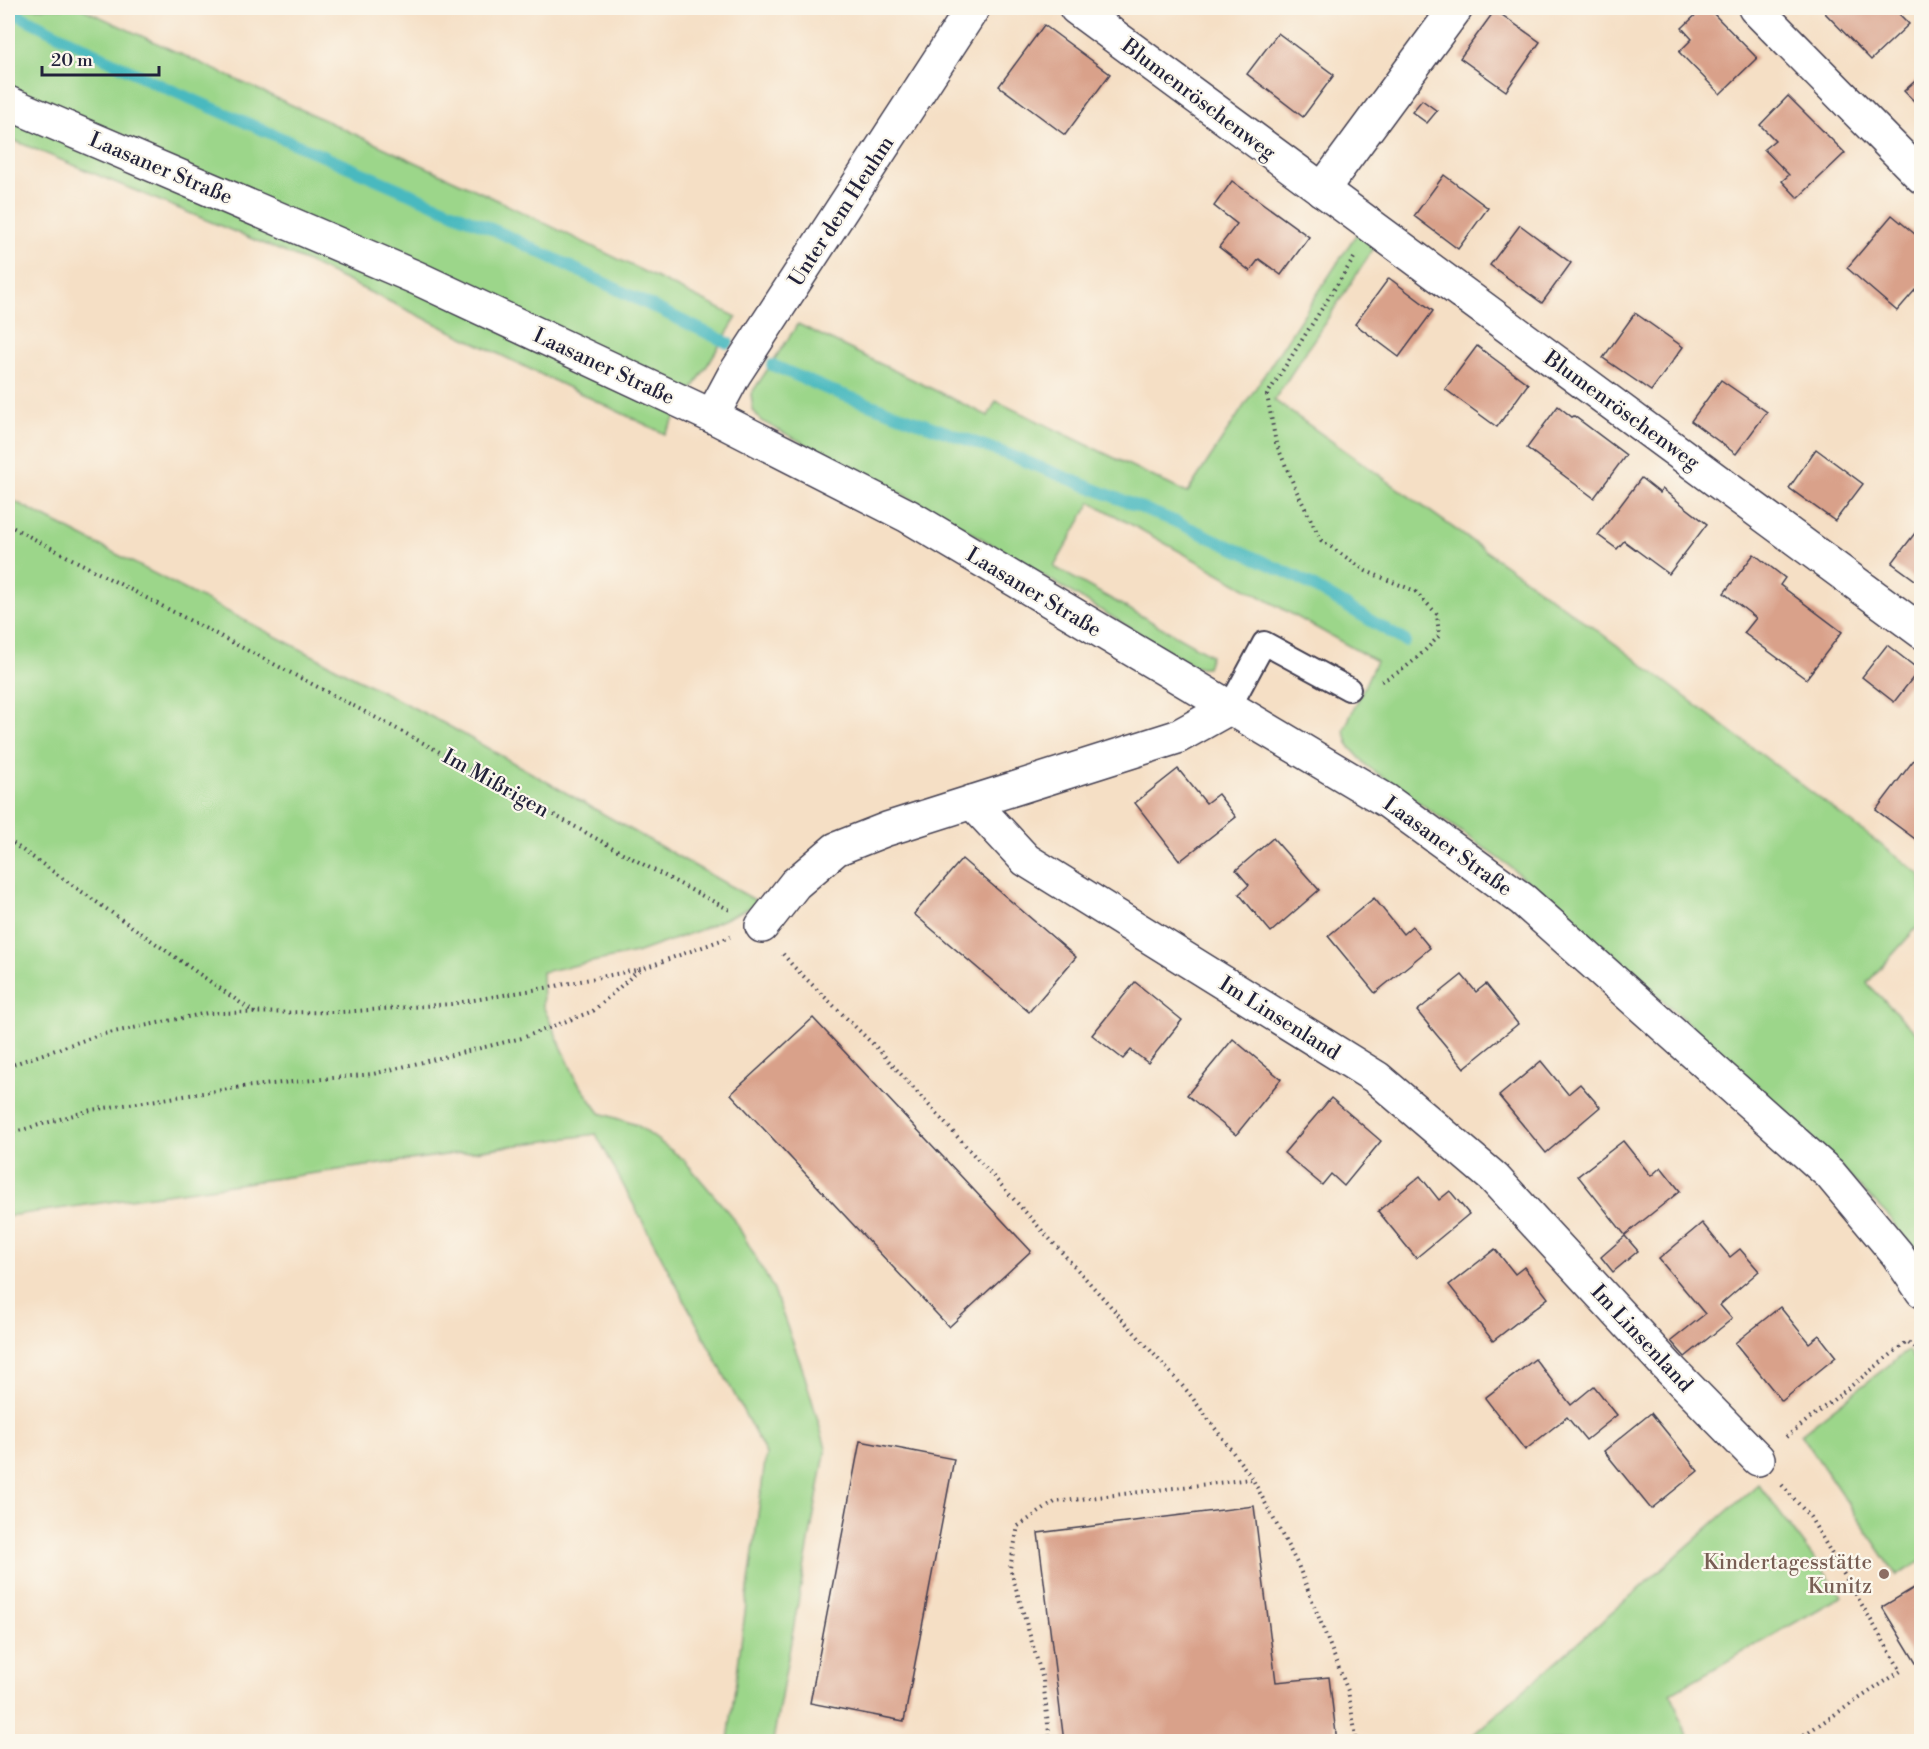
<svg xmlns="http://www.w3.org/2000/svg" width="1929" height="1749" viewBox="0 0 1929 1749" font-family="'Libre Bodoni',serif">
<style>
.green{fill:#9cd68a;stroke:#5f7c62;stroke-width:1.5}
.lines{fill:none;stroke-linecap:round;stroke-linejoin:round}
.stream{stroke:#49b9bf;stroke-width:12}
.building{fill:#d9a18a}
.service-casing{stroke:#423e50;stroke-width:26}
.minor-casing{stroke:#423e50;stroke-width:36}
.tertiary-casing{stroke:#423e50;stroke-width:36}
.path{stroke:#423e50;stroke-width:4;stroke-dasharray:1.5 4.5;stroke-linecap:butt}
.service{stroke:#fff;stroke-width:22}
.minor{stroke:#fff;stroke-width:33}
.tertiary{stroke:#fff;stroke-width:33}
.education-dot{fill:#8d6e63;stroke:#fbf7ec;stroke-width:2}
.labels{text-anchor:middle;stroke-width:4.5;stroke-linejoin:round;paint-order:stroke}
.street-label{font-size:21px;fill:#22223b;stroke:#fbf7ec}
.education-label{font-size:21px;fill:#785e54;stroke:#fbf7ec;text-anchor:end}
</style>
<rect width="100%" height="100%" fill="#fbf7ec"/>
<filter id="ink" filterUnits="userSpaceOnUse"><feTurbulence type="fractalNoise" baseFrequency=".0167" numOctaves="2"/><feDisplacementMap in="SourceGraphic" scale="12" xChannelSelector="R" yChannelSelector="G"/><feConvolveMatrix kernelMatrix="1 2 1 2 8 2 1 2 1" color-interpolation-filters="sRGB"/></filter>
<filter id="wash" filterUnits="userSpaceOnUse"><feTurbulence type="fractalNoise" baseFrequency=".008" numOctaves="4" result="noise"/><feDisplacementMap in="SourceGraphic" scale="24" xChannelSelector="R" yChannelSelector="G"/><feGaussianBlur stdDeviation="1.35" result="paint"/><feColorMatrix in="noise" values="0 0 0 0 0 0 0 0 0 0 0 0 0 0 0 0 0 1.4 0 .05"/><feComposite in="paint" operator="in"/></filter>
<g filter="url(#wash)">
<rect width="100%" height="100%" fill="#f5dfc5"/>
<g class="green">
<path d="M8 8H81L489 196 737 317 665 434 303 260 8 138Z"/>
<path d="M1357 233 1376 245 1274 400 1602 634 1921 875V923L1867 983 1921 1038V1261L1889 1217 1785 1111 1650 989 1507 864 1367 766 1349 746 1344 730 1376 661 1091 502 1054 567 1211 655 1207 667H1195L951 520 761 421 753 410 751 394 798 324 988 416 996 401 1187 493Z"/>
<path d="M8 498 447 725 760 903 700 930 636 953 542 972 543 1006 577 1081 600 1113 637 1125 683 1159 734 1219 773 1288 803 1370 826 1448 773 1741H728L766 1454 596 1134 8 1216Z"/>
<path d="M1908 1350 1921 1371 1922 1561 1897 1576 1801 1434Z"/>
<path d="M1758 1484 1842 1596 1671 1693 1689 1741H1466Z"/>
</g>
<g class="lines">
<g class="stream">
<path d="M8 10 157 84 503 234 728 343"/>
<path d="M772 365 827 389 1012 456 1174 521 1299 578 1405 641"/>
</g>
</g>
<g id="blocks">
<g class="building">
<path d="M1703 8H1708L1757 58 1720 94 1679 52 1692 39 1682 28Z"/>
<path d="M1831 8H1893L1909 24 1871 60 1825 13Z"/>
<path d="M1495 10 1540 42 1506 91 1460 58Z"/>
<path d="M1044 25 1110 74 1065 135 999 86Z"/>
<path d="M1278 33 1334 75 1303 117 1247 74Z"/>
<path d="M1922 75V109L1904 91Z"/>
<path d="M1788 96 1845 153 1798 198 1782 181 1789 175 1764 149 1775 140 1760 125Z"/>
<path d="M1422 100 1437 111 1427 123 1412 112Z"/>
<path d="M1444 175 1488 208 1458 249 1414 216Z"/>
<path d="M1232 181 1309 237 1281 275 1259 259 1250 271 1219 247 1237 224 1214 206Z"/>
<path d="M1892 215 1922 240V282L1897 311 1847 268Z"/>
<path d="M1520 225 1571 263 1542 303 1490 265Z"/>
<path d="M1389 278 1433 311 1399 357 1355 324Z"/>
<path d="M1635 313 1683 347 1651 391 1603 358Z"/>
<path d="M1477 346 1528 384 1497 427 1445 389Z"/>
<path d="M1721 380 1767 412 1736 454 1691 421Z"/>
<path d="M1558 406 1572 417 1574 416 1626 455 1594 498 1527 448Z"/>
<path d="M1816 449 1863 484 1835 521 1789 488Z"/>
<path d="M1641 478 1660 493 1662 489 1707 524 1669 574 1624 541 1617 549 1598 535Z"/>
<path d="M1922 524V585L1892 563Z"/>
<path d="M1754 554 1785 578 1780 585 1842 632 1806 679 1744 633 1756 618 1724 593Z"/>
<path d="M1887 645 1919 670 1894 702 1862 677Z"/>
<path d="M1922 749V844L1876 810Z"/>
<path d="M1178 769 1206 803 1218 794 1236 817 1180 861 1135 803Z"/>
<path d="M1273 838 1319 890 1271 932 1239 894 1249 885 1236 870Z"/>
<path d="M962 859 1076 957 1029 1012 914 914Z"/>
<path d="M1374 898 1403 934 1412 926 1430 948 1375 993 1328 936Z"/>
<path d="M1462 975 1476 992 1486 984 1518 1024 1464 1068 1417 1011Z"/>
<path d="M1135 982 1182 1020 1148 1063 1131 1050 1123 1059 1092 1035Z"/>
<path d="M813 1018 1031 1251 949 1327 731 1094Z"/>
<path d="M1233 1039 1281 1079 1236 1135 1187 1095Z"/>
<path d="M1541 1061 1568 1094 1580 1084 1600 1107 1546 1153 1499 1096Z"/>
<path d="M1331 1098 1381 1141 1344 1186 1331 1174 1322 1185 1284 1153Z"/>
<path d="M1623 1141 1651 1176 1661 1167 1680 1191 1625 1235 1578 1176Z"/>
<path d="M1420 1176 1439 1200 1450 1191 1469 1214 1416 1258 1378 1211Z"/>
<path d="M1702 1223 1730 1257 1740 1249 1759 1271 1720 1305 1732 1319 1685 1357 1671 1341 1705 1314 1659 1259Z"/>
<path d="M1625 1236 1638 1251 1613 1272 1601 1257Z"/>
<path d="M1495 1249 1515 1274 1524 1267 1548 1298 1493 1341 1449 1285Z"/>
<path d="M1780 1307 1809 1343 1819 1335 1836 1357 1782 1401 1735 1343Z"/>
<path d="M1535 1359 1571 1405 1594 1386 1617 1415 1586 1440 1567 1417 1525 1450 1485 1398Z"/>
<path d="M1651 1413 1698 1471 1651 1509 1604 1451Z"/>
<path d="M860 1441 954 1459 904 1721 810 1703Z"/>
<path d="M1254 1506 1276 1682 1329 1677 1337 1742H1064L1038 1533Z"/>
<path d="M1922 1583V1673L1882 1607Z"/>
</g>
</g>
</g>
<g filter="url(#ink)">
<use href="#blocks" fill-opacity="0" stroke="#423e50" stroke-width="1.5"/>
<g class="lines">
<g class="service-casing">
<path id="service" d="M1229 708 1264 643 1349 689"/>
</g>
<g class="minor-casing">
<g id="minor">
<path d="M1076 8 1922 632"/>
<path d="M1755 8 1922 177"/>
<path d="M1322 190 1456 8"/>
<path d="M712 416 734 375 973 8"/>
<path d="M972 802 1026 860 1377 1078 1494 1178 1667 1366 1758 1459"/>
<path d="M762 926 795 884 836 849 887 829 1177 737 1229 708"/>
</g>
</g>
<g class="tertiary-casing">
<path id="tertiary" d="M8 103 417 278 712 416 908 516 1387 801 1523 900 1830 1174 1897 1254 1922 1291"/>
</g>
<g class="path">
<path d="M1354 258 1267 395 1276 443 1296 490 1321 540 1366 571 1415 591 1437 614 1439 636C1421 655 1404 672 1379 682"/>
<path d="M8 525C150 601 294 673 436 750 535 803 631 860 730 910"/>
<path d="M8 840 255 1013"/>
<path d="M783 954 793 966 879 1050 1188 1392 1252 1478 1298 1565 1348 1691 1357 1742"/>
<path d="M8 1066 99 1035 207 1013 342 1012 451 1004 545 988 641 969 730 937"/>
<path d="M8 1134 91 1110 242 1087 373 1074 522 1038 593 1011 639 970"/>
<path d="M1786 1437 1907 1342 1922 1354"/>
<path d="M1782 1485 1810 1517 1901 1671 1793 1742"/>
<path d="M1050 1742 1043 1680 1010 1568 1018 1526 1055 1502 1251 1479"/>
</g>
<use href="#service" class="service"/>
<use href="#minor" class="minor"/>
<use href="#tertiary" class="tertiary"/>
</g>
</g>
<circle class="education-dot" cx="1884" cy="1574" r="6"/>
<g class="labels">
<g class="street-label">
<text transform="translate(1199 99) rotate(37)" y="7">Blumenröschenweg</text>
<text transform="translate(161 168) rotate(23)" y="7">Laasaner Straße</text>
<text transform="translate(841 211) rotate(-57)" y="7">Unter dem Heuhm</text>
<text transform="translate(604 366) rotate(25)" y="7">Laasaner Straße</text>
<text transform="translate(1622 410) rotate(36)" y="7">Blumenröschenweg</text>
<text transform="translate(1034 592) rotate(31)" y="7">Laasaner Straße</text>
<text transform="translate(496 783) rotate(29)" y="7">Im Mißrigen</text>
<text transform="translate(1448 846) rotate(36)" y="7">Laasaner Straße</text>
<text transform="translate(1280 1018) rotate(32)" y="7">Im Linsenland</text>
<text transform="translate(1642 1338) rotate(47)" y="7">Im Linsenland</text>
</g>
<g class="education-label">
<text x="1872" y="1569">Kindertagesstätte<tspan x="1872" dy="24">Kunitz</tspan></text>
</g>
</g>
<rect width="1929" height="1749" fill="none" stroke="#fbf7ec" stroke-width="30"/>
<path d="M42 66v9h117v-9" fill="none" stroke="#22223b" stroke-width="3"/>
<text x="51" y="66" font-size="18" fill="#22223b" stroke="#fbf7ec" stroke-width="4.5" paint-order="stroke">20 m</text>
</svg>
